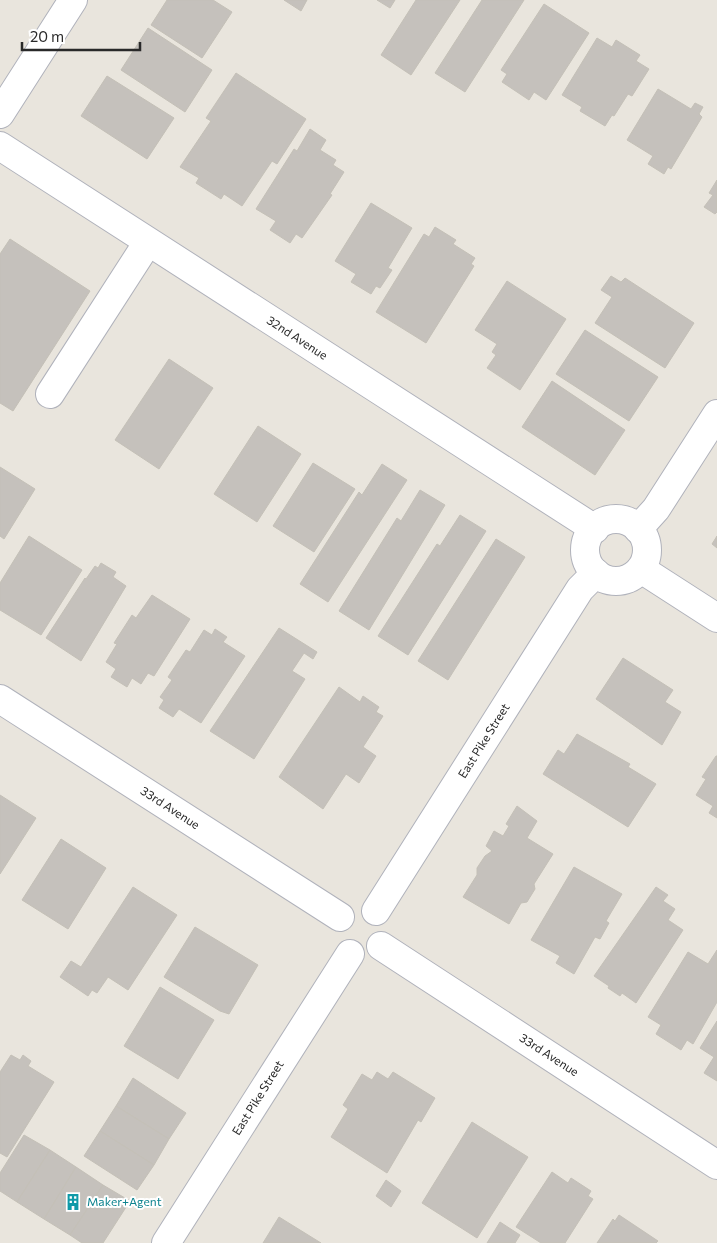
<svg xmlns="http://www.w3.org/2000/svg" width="717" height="1243" viewBox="0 0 717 1243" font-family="Commissioner,sans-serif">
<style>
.building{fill:#c5c1bc;stroke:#c4c0b7}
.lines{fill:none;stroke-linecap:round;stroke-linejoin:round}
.minor-casing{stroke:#b0b2bb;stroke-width:30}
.minor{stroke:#fff;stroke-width:28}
.labels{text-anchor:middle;stroke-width:4;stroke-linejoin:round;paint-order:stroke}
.street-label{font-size:12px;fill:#292929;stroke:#fff}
.culture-label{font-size:12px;fill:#0d838f;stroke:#fff;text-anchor:start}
</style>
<rect width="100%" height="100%" fill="#e9e5dd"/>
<g class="building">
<path d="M167 0H213L232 12 202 58 151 25Z"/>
<path d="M284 0H307L301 11Z"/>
<path d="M377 0H395L390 8Z"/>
<path d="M416 0H460L411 75 381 55Z"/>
<path d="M482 0H524L465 92 435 73Z"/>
<path d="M544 4 589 33 546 100 534 92 529 100 502 82 507 74 501 70Z"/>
<path d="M148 28 212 70 185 112 121 70Z"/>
<path d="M597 38 612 47 616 40 640 55 636 61 649 69 632 96 628 94 614 116 612 115 605 126 580 111 582 107 562 95Z"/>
<path d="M236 73 306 119 277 164 272 161 242 206 224 194 221 199 196 183 199 178 180 167 211 121 206 118Z"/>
<path d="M107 76 174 118 147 159 81 116Z"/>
<path d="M658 89 691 109 695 103 703 107 699 114 702 117 671 169 668 167 664 174 648 164 653 156 627 140Z"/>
<path d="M310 129 326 140 320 150 336 160 333 165 344 172 330 194 332 195 302 238 296 234 290 243 270 230 276 221 256 209 294 149 297 151Z"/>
<path d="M717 180V212L715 214 704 207 713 195 709 193Z"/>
<path d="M371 203 412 228 388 268 392 270 380 288 376 286 371 294 351 282 356 274 335 261Z"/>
<path d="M435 227 456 240 453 244 475 258 471 264 474 266 426 343 376 312 424 234 429 237Z"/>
<path d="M10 239 90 291 13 411 0 403V254Z"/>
<path d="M611 276 621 282 625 278 694 323 665 368 595 323 612 297 601 290Z"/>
<path d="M507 281 566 319 520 390 487 368 496 355 492 352 497 344 475 330Z"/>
<path d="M585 330 658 377 629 421 556 374Z"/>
<path d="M169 359 213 388 159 469 115 440Z"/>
<path d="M552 381 625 430 595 475 522 427Z"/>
<path d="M258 426 301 454 257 522 214 494Z"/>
<path d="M313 463 355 489 314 552 273 526Z"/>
<path d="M382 464 407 480 328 602 300 584 359 492 362 495Z"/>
<path d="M0 467 35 489 4 539 0 536Z"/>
<path d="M420 490 445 505 369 630 339 611 397 518 401 521Z"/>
<path d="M460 515 486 531 408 655 378 636 437 544 440 546Z"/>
<path d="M29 536 82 570 41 635 0 610V583Z"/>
<path d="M717 536V548L712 544Z"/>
<path d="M496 539 525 557 448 680 418 661Z"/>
<path d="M101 563 116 572 113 577 126 586 81 661 46 638 85 578 86 579 95 566 98 568Z"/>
<path d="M152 595 190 619 154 676 148 673 141 684 132 678 127 687 111 677 116 669 106 662 117 644 114 643 132 615 136 618Z"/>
<path d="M279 628 317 652 313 659 304 653 292 671 305 679 254 759 210 731Z"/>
<path d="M215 629 227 637 223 642 245 656 201 723 179 709 173 717 159 708 164 700 160 697 172 680 168 677 186 650 190 652 204 630 212 635Z"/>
<path d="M623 658 673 690 665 702 681 712 662 745 596 699Z"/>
<path d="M339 687 360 702 363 696 379 707 376 712 383 716 363 747 376 756 359 783 346 774 323 809 279 777Z"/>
<path d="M577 734 630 764 628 767 656 784 628 827 543 774 558 750 564 754Z"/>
<path d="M716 756H717V818L709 813 713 806 696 795 706 779 702 777Z"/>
<path d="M0 795 36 818 0 874Z"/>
<path d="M517 806 537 821 527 838 553 854 534 884 535 889 527 902 521 903 509 924 463 897 477 875V868L485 856 492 851 486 846 494 831 503 836 509 826 506 824Z"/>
<path d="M61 839 106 868 68 929 22 900Z"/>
<path d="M574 867 622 894 606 921 609 923 600 939 595 937 574 974 556 963 560 956 531 940Z"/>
<path d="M133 887 177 915 128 990 108 977 97 993 92 990 88 996 60 977 71 961 81 967Z"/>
<path d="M656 887 668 895 663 901 675 909 668 920 683 930 636 1003 622 993 620 996 608 988 609 986 594 976Z"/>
<path d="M195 927 258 965 229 1014 220 1011 164 977Z"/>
<path d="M717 950V1002L693 1044 687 1040 681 1050 656 1034 661 1025 648 1017 688 952 708 964Z"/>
<path d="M160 987 214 1020 178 1079 124 1046Z"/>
<path d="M717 1021V1081L704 1073 714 1057 700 1048Z"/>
<path d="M11 1055 20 1060 23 1055 31 1061 28 1066 54 1082 7 1157 0 1153V1072Z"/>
<path d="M377 1072 388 1079 393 1072 435 1098 421 1122 418 1120 387 1173 331 1137 348 1109 343 1105 362 1074 372 1080Z"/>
<path d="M133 1078 186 1113 169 1139 116 1106Z"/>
<path d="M116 1106 169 1139 154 1165 100 1131Z"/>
<path d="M472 1122 528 1157 477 1238 422 1203Z"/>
<path d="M100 1131 154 1165 137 1190 84 1156Z"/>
<path d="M24 1135 50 1150 17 1202 0 1191V1173Z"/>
<path d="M50 1150 76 1167 44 1219 17 1202Z"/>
<path d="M76 1167 103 1185 70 1235 44 1219Z"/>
<path d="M552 1172 568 1183 571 1178 591 1191 588 1196 593 1199 565 1243H541L516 1227Z"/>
<path d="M386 1180 401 1191 391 1207 376 1196Z"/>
<path d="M103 1185 130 1201 103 1243H82L70 1235Z"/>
<path d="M619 1215 658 1241 656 1243H597L613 1219 615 1221Z"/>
<path d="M279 1217 321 1243H263Z"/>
<path d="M500 1222 520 1235 515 1243H487Z"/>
</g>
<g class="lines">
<g class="minor-casing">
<g id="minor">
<path d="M0 114 73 0"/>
<path d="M0 146 595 529"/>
<path d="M50 394 148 242"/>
<circle cx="616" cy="550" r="31"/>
<path d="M638 529 656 509 717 414"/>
<path d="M641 569 717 618"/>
<path d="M0 699 340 917"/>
<path d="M376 911 580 589 596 573"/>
<path d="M381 946 717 1165"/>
<path d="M166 1243 350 954"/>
</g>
</g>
<use href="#minor" class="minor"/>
</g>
<defs>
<g id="building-bare" transform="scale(1.35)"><path d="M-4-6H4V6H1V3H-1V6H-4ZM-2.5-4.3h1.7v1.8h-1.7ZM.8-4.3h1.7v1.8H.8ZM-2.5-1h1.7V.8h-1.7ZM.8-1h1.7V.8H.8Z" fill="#0f9aa8" stroke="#fff" stroke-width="2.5" paint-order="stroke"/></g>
</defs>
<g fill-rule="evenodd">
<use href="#building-bare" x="73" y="1202"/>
</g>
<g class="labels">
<g class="street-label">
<text transform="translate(297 338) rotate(33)" y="4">32nd Avenue</text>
<text transform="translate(484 741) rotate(-58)" y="4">East Pike Street</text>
<text transform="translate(170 808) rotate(33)" y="4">33rd Avenue</text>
<text transform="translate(549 1055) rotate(33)" y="4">33rd Avenue</text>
<text transform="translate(258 1098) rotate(-58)" y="4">East Pike Street</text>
</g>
<g class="culture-label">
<text x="87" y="1206">Maker+Agent</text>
</g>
</g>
<path d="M22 42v8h118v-8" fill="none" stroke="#292929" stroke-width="2.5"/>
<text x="30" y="42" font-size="15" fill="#292929" stroke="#ffffff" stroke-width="4" paint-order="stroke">20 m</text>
</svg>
